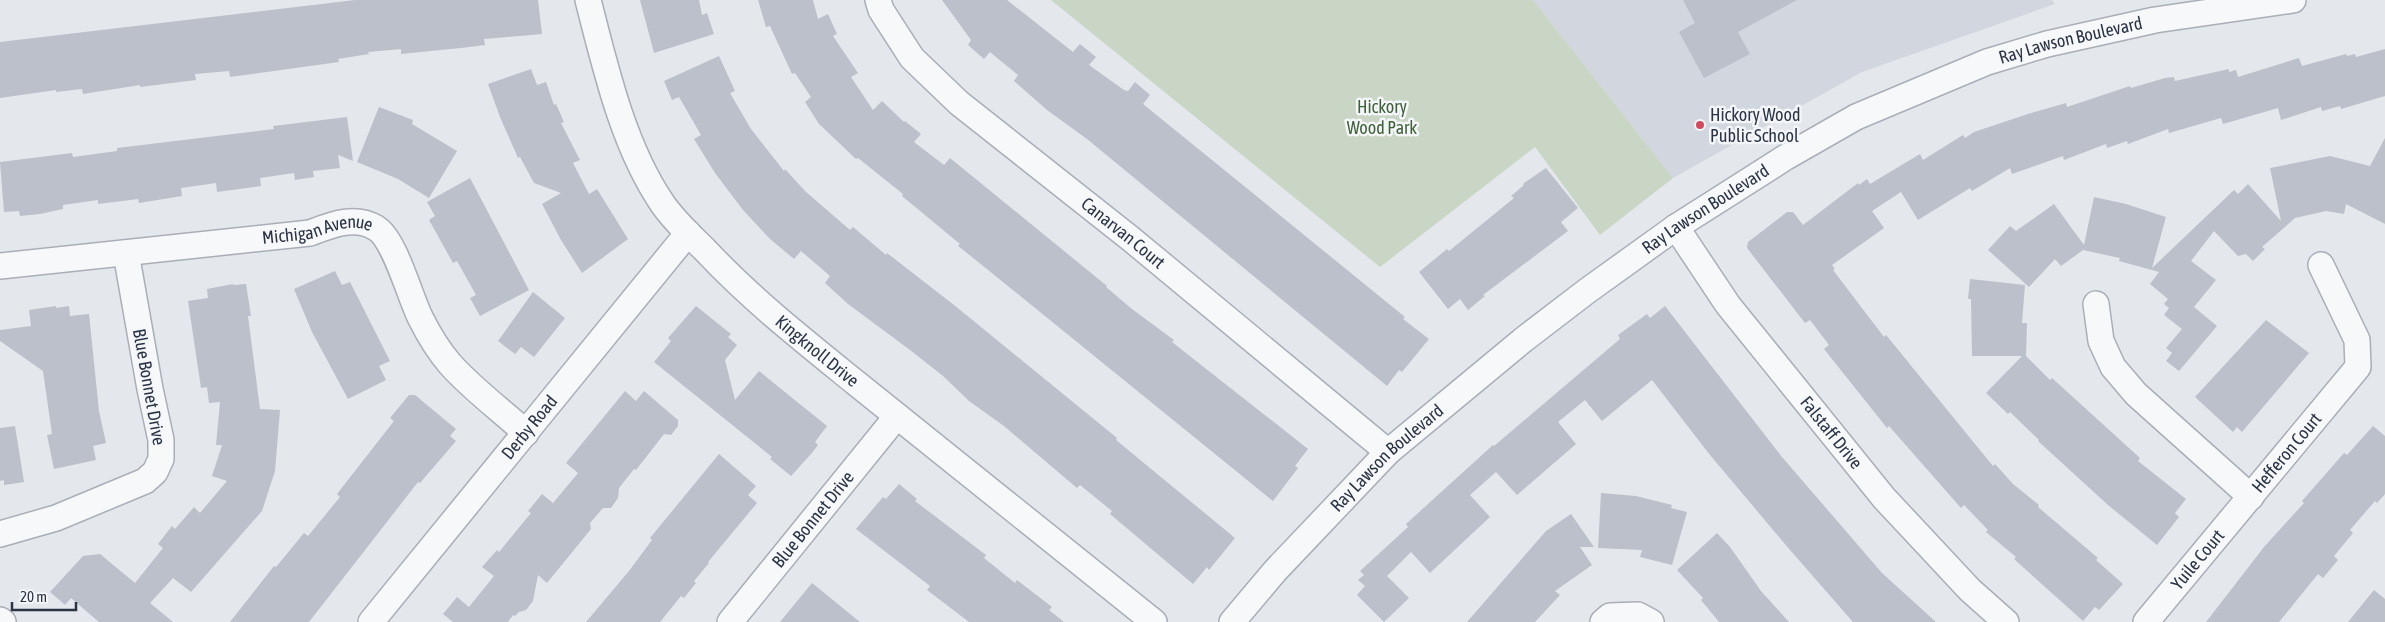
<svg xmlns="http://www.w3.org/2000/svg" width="2385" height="622" viewBox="0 0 2385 622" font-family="'Asap Condensed',sans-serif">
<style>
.built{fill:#d2d6de}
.green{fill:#c9d6c5}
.building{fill:#bbc0ca}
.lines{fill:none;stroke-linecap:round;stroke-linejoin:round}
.minor-casing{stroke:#a9aeb7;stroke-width:28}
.minor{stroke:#f7f8fa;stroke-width:25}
.poi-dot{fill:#d1495b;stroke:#f4f6f9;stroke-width:2}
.labels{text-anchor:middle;stroke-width:5;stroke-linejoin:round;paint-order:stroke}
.street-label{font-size:18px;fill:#2b3445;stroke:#f4f6f9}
.park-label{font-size:18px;fill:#3f6138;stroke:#f4f6f9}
.poi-label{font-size:18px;fill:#2b3445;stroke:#f4f6f9;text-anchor:start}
</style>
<rect width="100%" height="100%" fill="#e4e7ec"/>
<path class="built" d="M1533 0H2052L2055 4 1862 72 1673 178Z"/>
<path class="green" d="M1051 0H1533L1673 178 1600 235 1535 147 1380 267Z"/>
<g class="building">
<path d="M355 0H538L542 34 484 39 485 45 461 48 401 54V49L368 52 369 54 338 59 339 62 230 77 229 71 195 74 196 80 140 87V85L83 94 82 89 56 92V90L0 98V42Z"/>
<path d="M640 0H699L702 15 707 13 714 34 654 53Z"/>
<path d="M758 0H813L818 19 828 14 837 34 833 36 858 73 851 77 873 110 882 101 904 122 905 121 921 134 914 142 944 165 950 158 1107 286 1106 287 1132 309 1174 340 1172 342 1308 449 1295 466 1298 468 1273 501 977 261 958 246 960 244 902 196 903 194 858 158 856 159 819 124 805 102 811 97 795 73 792 74 770 26 766 27Z"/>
<path d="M942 0H1007L1073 52 1080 44 1096 57 1089 65 1124 90 1128 91 1135 82 1150 95 1143 104 1405 317 1403 319 1429 339 1402 372 1399 370 1387 386 1087 139 1047 110 1014 81 1018 75 990 52 984 59 968 45 971 40Z"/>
<path d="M1683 0H1797L1738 32 1750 54 1704 78 1679 32 1695 23Z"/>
<path d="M2385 49V96L2341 109 2340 106 2322 111 2321 107 2281 120 2278 108 2223 124 2221 118 2169 133 2168 129 2128 144 2127 141 2107 148 2106 144 2064 160 2063 156 2012 174 2010 168 1972 191 1970 188 1918 220 1901 192 1872 211 1884 228 1832 265 1835 269 1833 270 1884 337 1886 335 1993 466 1995 464 2013 484 2039 505 2038 507 2098 558 2096 560 2123 584 2099 610 2095 607 2083 621 2014 559 2016 557 1986 532 1988 530 1964 505 1961 508 1889 426 1887 428 1824 349 1829 345 1810 320 1805 323 1747 248 1748 242 1787 212H1793L1803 225 1858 183 1859 185 1867 179 1870 184 1920 154 1923 160 1963 135 1965 138 1974 132 2028 114 2066 103 2067 107 2130 86 2131 88 2165 78 2174 77 2175 81 2229 69V72L2236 70 2238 77 2299 58 2302 66 2346 54 2347 56 2355 54 2356 57Z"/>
<path d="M719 56 735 91 730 93 751 129 784 171 785 169 805 191 850 230 853 227 886 255 887 253 954 305 1117 438 1116 440 1235 538 1209 570 1207 567 1193 584 1110 514 1112 511 1080 485 1077 488 1004 426 969 401 943 376 910 350 848 304 825 283 830 276 801 251 794 259 770 239 743 210 715 173 694 139 701 135 679 97 672 100 664 81Z"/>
<path d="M531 69 537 85 546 82 554 105 556 104 564 122 561 123 580 160 573 163 589 194 597 189 628 239 582 273 561 240 542 204 561 193 534 183 520 157 518 158 500 117 488 84Z"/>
<path d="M379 107 413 120 412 124 457 151 429 198 398 179 357 162Z"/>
<path d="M347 117 353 161 338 155 340 168 313 171 314 177 295 180 294 173 260 178 261 186 217 192 216 183 181 188 182 196 139 203 138 199 98 204V200L63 205V209L40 214 20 216 19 211 4 212 0 162 72 153 73 157 117 151V148L274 129 273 126Z"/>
<path d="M2385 138V224L2346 204 2344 214 2326 211 2295 218 2262 247 2265 249 2253 261 2246 254 2238 256 2214 231 2191 261 2216 280 2194 307 2217 326 2179 371 2166 361 2172 353 2166 348 2182 329 2164 315 2169 308 2164 304 2168 299 2150 284 2159 272 2119 261 2120 258 2083 250 2061 266 2055 259 2029 287 1988 250 2010 226 2016 231 2054 204 2084 245 2094 197 2126 204 2166 217 2152 268 2234 190 2238 194 2248 184 2281 221 2270 168 2330 156 2370 166Z"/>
<path d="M1546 168 1578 208 1561 222 1568 231 1483 295 1485 296 1468 310 1460 299 1448 309 1419 272 1447 249 1449 251 1514 198 1511 196 1523 186 1524 183Z"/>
<path d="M470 178 529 290 480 316 470 298 476 295 457 261 453 263 429 220 435 216 427 202Z"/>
<path d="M335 271 342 285 350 282 390 361 379 366 386 380 348 399 312 332 294 289Z"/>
<path d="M1970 279 2025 285 2022 323H2027L2026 356 2050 380 2052 378 2140 458 2138 461 2186 499 2175 513 2179 517 2157 545 2108 505 2038 441 2039 440 2010 412 2008 414 1986 393 2022 356H1972L1971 299H1968Z"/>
<path d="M233 284 234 285 246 284 251 316H248L260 409 280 410 275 471 262 511 191 592 173 578 150 603 173 622H99L71 598 65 605 50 592 83 556 100 554 135 583 163 548 158 544 172 526 175 529 194 507 200 513 227 481 212 476 222 445H216L220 402 209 403 207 387 201 388 188 301 208 298 207 289Z"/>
<path d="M533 292 565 318 534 357 521 347 515 354 498 341Z"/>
<path d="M56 306V308L69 306 70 316 89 314 99 411 106 443 93 446 96 460 54 469 47 435 52 434 43 371 0 341V330L31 326 29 310Z"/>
<path d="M696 306 731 334 728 337 737 345 725 360 735 400 759 371 827 426 815 442 818 445 811 454 791 476 770 459 772 457 654 362 671 341 668 338Z"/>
<path d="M1665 306 1782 457 1882 573 1936 622H1853L1790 550 1710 455 1652 380 1602 421 1585 400 1558 422 1576 444 1517 495 1496 472 1470 495 1490 517 1430 573 1411 552 1387 576 1409 598 1384 622 1357 595 1365 586 1358 580 1364 575 1360 571 1408 527 1406 524 1493 445 1494 446 1620 339 1618 335 1647 314 1650 318Z"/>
<path d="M2266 320 2309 353 2242 432 2237 427 2233 432 2195 397Z"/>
<path d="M625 391 636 401 644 391 678 420V426L671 435 664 434 636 470 634 469 619 488 618 498 611 508H603L590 523 591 529 547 583 538 575 533 601 526 610 519 612 515 616 513 615 508 622H453L443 614 457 597 469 607 494 576 482 567 497 550 499 552 531 513 528 511 542 494 553 503 578 473 566 463Z"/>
<path d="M409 395H415L456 429 450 436 456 441 420 483 418 482 309 622H230L274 566 276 567 304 533 308 536 340 497 337 494 394 421 390 418Z"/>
<path d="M15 426 24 482 4 485V480L0 481V428Z"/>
<path d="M2373 426 2385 436V494L2377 503 2375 501 2350 530 2353 533 2334 556 2338 560 2323 578 2318 574 2279 622H2206L2264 547 2304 503 2302 501 2344 453 2347 455Z"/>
<path d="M719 454 756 486 748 495 757 503 708 562 709 563 694 581 696 583 684 598 681 596 660 622H586L629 571 652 540 650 538Z"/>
<path d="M899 484 917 499 915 501 986 555 984 558 1015 583 1017 580 1052 607 1049 610 1064 622H969L927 590 930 586 856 529 883 497 886 499Z"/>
<path d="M1601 493 1636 496 1672 505 1671 508 1687 512 1672 565 1640 557 1642 550 1598 548Z"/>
<path d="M1571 514 1594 547H1580L1592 565 1555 591 1560 595 1535 622H1467L1546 531Z"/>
<path d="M1717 533 1730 547 1761 591 1789 622H1719L1701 600 1703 598 1677 570Z"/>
<path d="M812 583 860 622H780Z"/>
<path d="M2374 590 2385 599V622H2348Z"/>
</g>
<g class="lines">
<g class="minor-casing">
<g id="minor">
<path id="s1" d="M588 0C605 66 623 146 662 203 674 221 691 236 706 251 752 300 804 341 856 383 955 463 1054 543 1154 622"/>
<path id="s2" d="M878 0 881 10 912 58 959 103 1131 239 1388 452"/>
<path id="s3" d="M1676 227 1728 305 1884 498 1970 590 2006 622"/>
<path id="s4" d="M0 266 310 233C331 225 355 215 376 228 395 239 410 298 421 319 429 335 438 350 450 364 471 388 502 411 526 433"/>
<path d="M2096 304 2101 341 2113 367 2136 394 2251 497"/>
<path d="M0 534 56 518 145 481 155 472 161 459V440L150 389 126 253"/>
<path d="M0 620 3 622"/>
<path id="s5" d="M371 622 688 233"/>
<path id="s6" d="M730 622 897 416"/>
<path id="s7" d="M1232 622 1275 571 1388 452 1523 340 1587 291 1676 227 1786 157 1856 117 1987 62 2047 44 2155 20 2293 0"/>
<path d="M1603 622 1610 616 1638 615 1651 622"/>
<path id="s8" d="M2146 622 2358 367 2357 340 2321 265"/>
</g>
</g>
<use href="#minor" class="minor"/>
</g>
<circle class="poi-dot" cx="1700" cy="125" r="5"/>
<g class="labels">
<g class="street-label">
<text dy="6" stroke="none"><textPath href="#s7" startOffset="1036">Ray Lawson Boulevard</textPath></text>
<text dy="6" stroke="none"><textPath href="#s7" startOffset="631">Ray Lawson Boulevard</textPath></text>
<text dy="6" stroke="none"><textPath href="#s2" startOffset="342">Canarvan Court</textPath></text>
<text dy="6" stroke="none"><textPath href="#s4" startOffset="320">Michigan Avenue</textPath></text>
<text dy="6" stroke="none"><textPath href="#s1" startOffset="432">Kingknoll Drive</textPath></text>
<text transform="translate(149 387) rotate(80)" y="6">Blue Bonnet Drive</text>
<text dy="6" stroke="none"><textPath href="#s5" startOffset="251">Derby Road</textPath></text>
<text dy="6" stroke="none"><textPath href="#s3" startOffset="258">Falstaff Drive</textPath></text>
<text dy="6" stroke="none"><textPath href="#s8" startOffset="220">Hefferon Court</textPath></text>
<text dy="6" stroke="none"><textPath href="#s7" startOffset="226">Ray Lawson Boulevard</textPath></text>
<text dy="6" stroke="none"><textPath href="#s6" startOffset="132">Blue Bonnet Drive</textPath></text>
<text dy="6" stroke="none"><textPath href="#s8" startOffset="81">Yuile Court</textPath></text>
</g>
<g class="park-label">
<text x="1382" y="113">Hickory<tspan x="1382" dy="21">Wood Park</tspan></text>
</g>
<g class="poi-label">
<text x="1710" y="121">Hickory Wood<tspan x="1710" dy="21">Public School</tspan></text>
</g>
</g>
<path d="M12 602v8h64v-8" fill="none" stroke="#2b3445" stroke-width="2.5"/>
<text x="20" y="602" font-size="15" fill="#2b3445" stroke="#f4f6f9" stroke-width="4" paint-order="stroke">20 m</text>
</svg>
